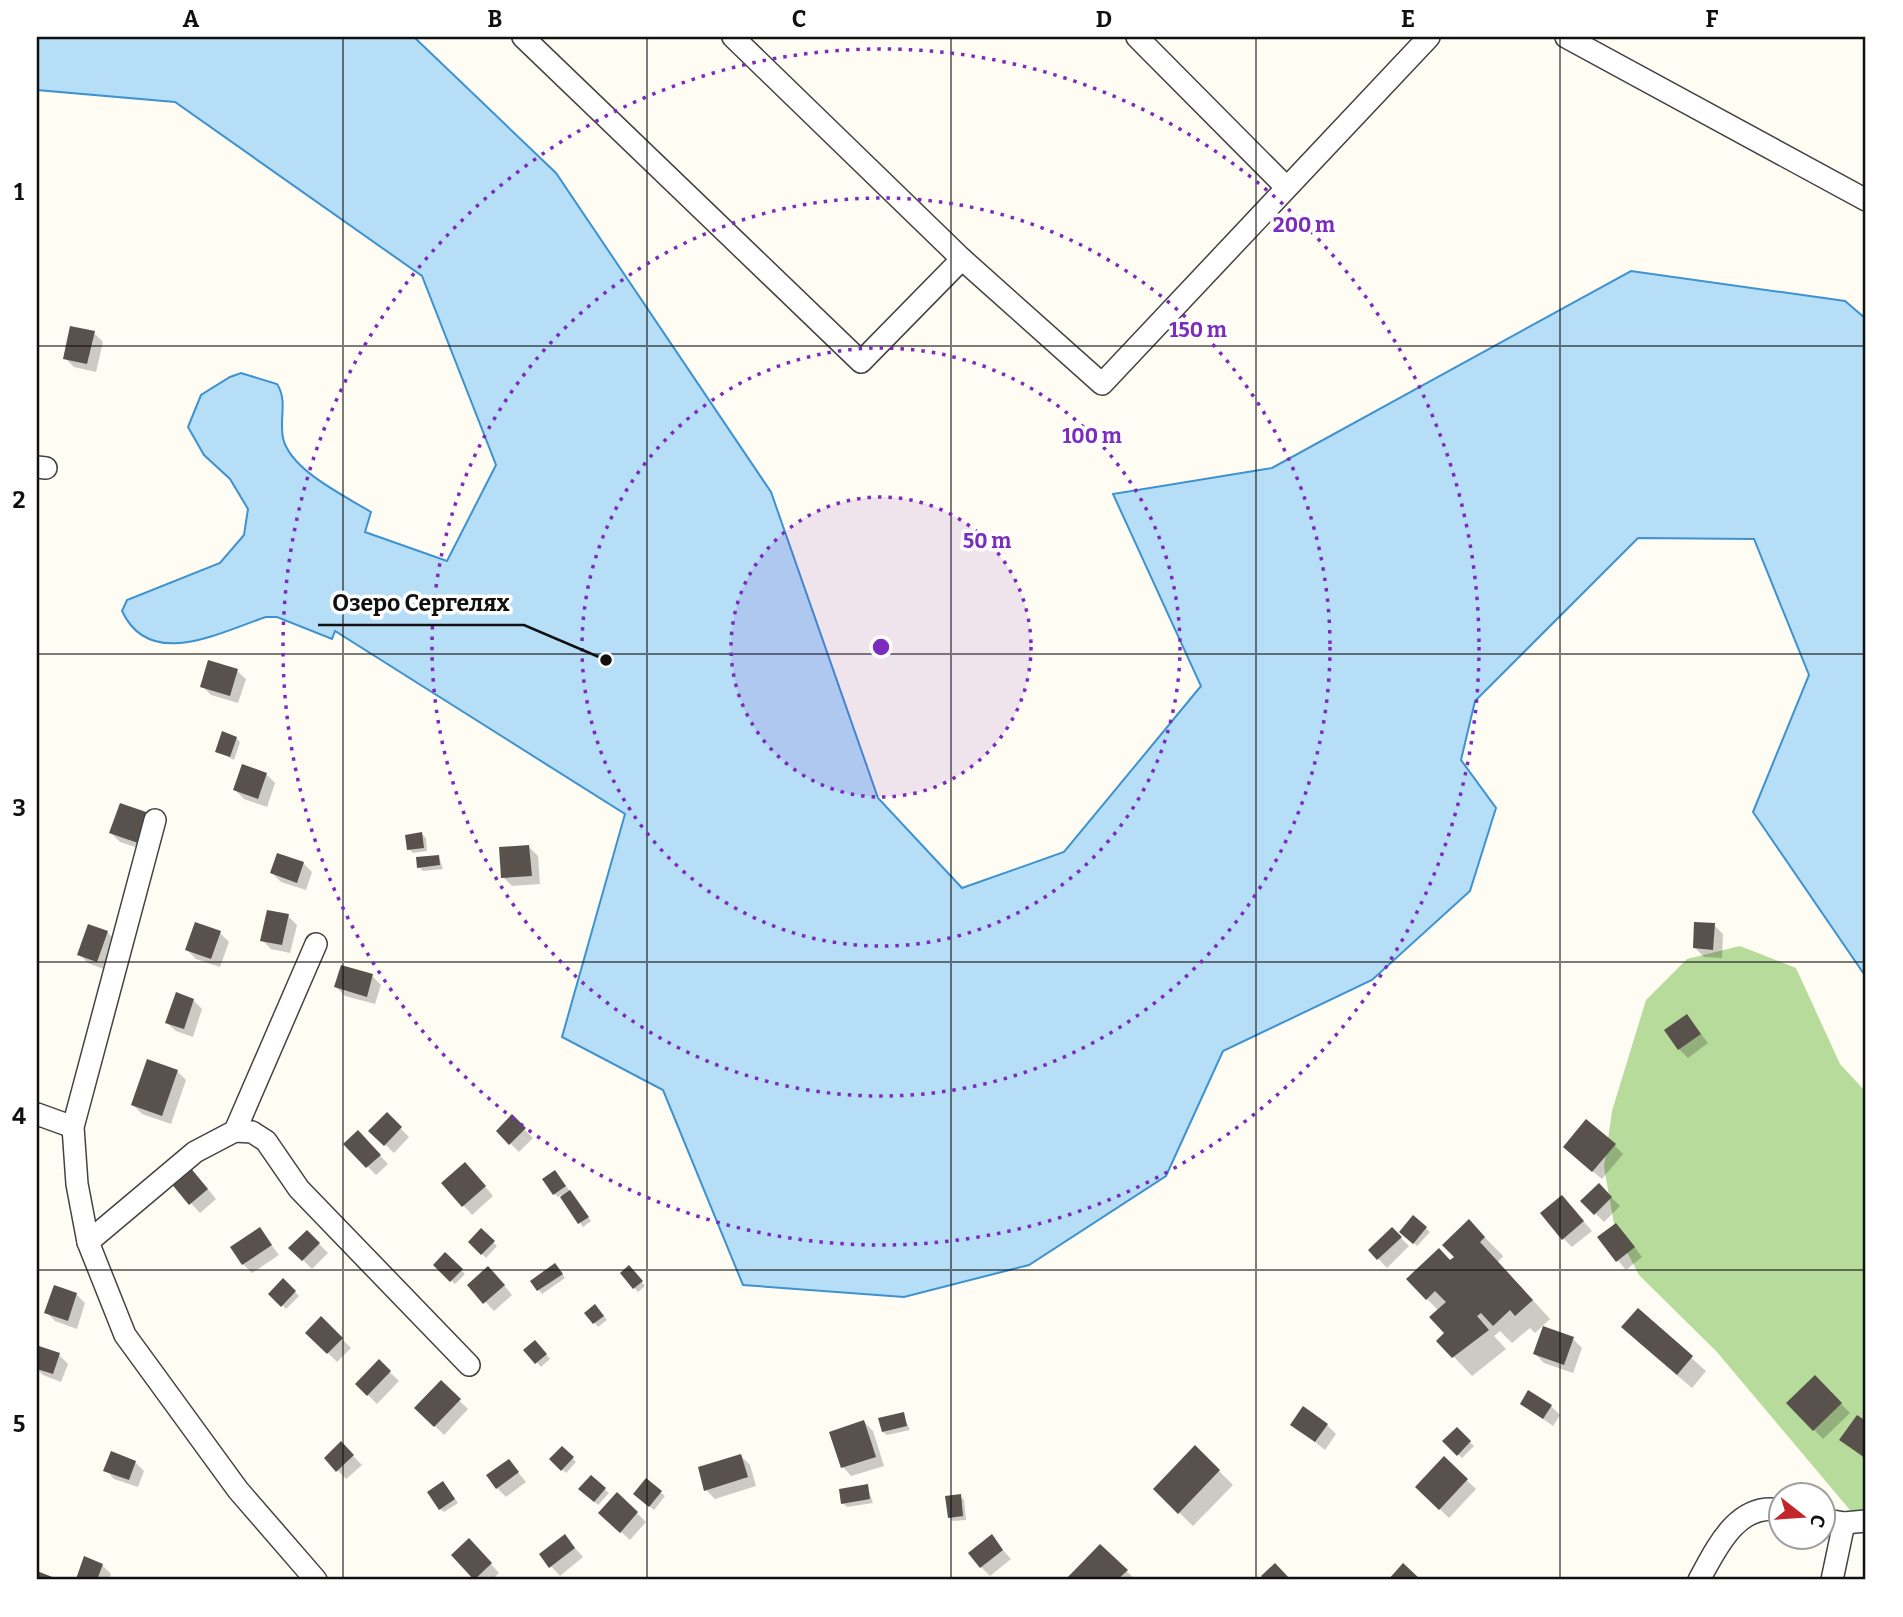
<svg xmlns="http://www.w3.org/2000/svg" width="1903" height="1617" viewBox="0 0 1903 1617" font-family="Bitter,serif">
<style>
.forest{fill:#b7db9b}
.water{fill:#b7def7;stroke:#3d92cf;stroke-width:2}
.shadow{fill:#0003}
.building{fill:#59514c}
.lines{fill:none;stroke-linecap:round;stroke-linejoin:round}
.street-casing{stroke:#434343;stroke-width:24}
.street{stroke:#fff;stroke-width:21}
.grid{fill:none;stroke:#101010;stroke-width:2;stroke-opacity:0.55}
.ring{fill:none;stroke:#7b2cbf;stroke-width:3.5;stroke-dasharray:3.5 7}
.centre{fill:#7b2cbf;stroke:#fff;stroke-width:3.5}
.ring-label{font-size:21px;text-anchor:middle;font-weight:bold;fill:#7b2cbf;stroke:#fff;stroke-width:7;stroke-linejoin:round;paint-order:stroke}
.leader{fill:none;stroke:#101010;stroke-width:2.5}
.callout-dot{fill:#101010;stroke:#fff;stroke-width:2.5}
.callout-label{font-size:23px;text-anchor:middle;font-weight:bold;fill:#101010;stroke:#fff;stroke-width:7;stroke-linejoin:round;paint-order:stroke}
.neatline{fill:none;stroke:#101010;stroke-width:2.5}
.grid-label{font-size:23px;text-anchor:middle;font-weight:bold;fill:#101010}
</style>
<rect width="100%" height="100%" fill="#fffdf3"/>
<path class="forest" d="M1740 946 1796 968 1840 1064 1866 1092V1540L1860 1522 1717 1352 1639 1275 1615 1229 1604 1167 1612 1111 1646 1000 1687 959Z"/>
<path class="water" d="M37 37H414L556 173 771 492 878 798 962 888 1064 852 1201 686 1113 494 1272 468 1631 271 1845 301 1866 319V977L1753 812 1809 675 1754 539 1638 538 1475 701 1461 760 1496 808 1470 891 1372 980 1223 1051 1166 1176 1029 1265 904 1297 743 1285 663 1090 562 1037 625 814 335 631 332 639 277 617H266C220 632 150 671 122 611L127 600 220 563 244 535 248 509 230 479 204 455 188 427 201 395 230 377 241 373 277 384C288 401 279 419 283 438 290 470 345 496 371 512L365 532 447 561 496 465 422 276 175 102 37 90Z"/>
<g class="shadow">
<path d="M94 333 103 342 96 372 74 367 65 358Z"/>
<path d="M237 671 246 679 238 703 211 695 202 686Z"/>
<path d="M236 738 240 742 234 760 217 751Z"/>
<path d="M266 774 275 783 267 807 244 799 235 790Z"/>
<path d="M121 805 147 851 120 842 111 833Z"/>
<path d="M422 834 426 838 427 851 413 853 409 849Z"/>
<path d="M529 847 538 856 540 884 512 886 503 877Z"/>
<path d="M439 857 443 869 423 871 419 867Z"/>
<path d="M303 863 312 872 306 890 281 882 272 873Z"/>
<path d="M288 916 297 925 290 953 271 949 262 940Z"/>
<path d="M1714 925 1723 934 1722 958 1704 957 1695 948Z"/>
<path d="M107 932 116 941 106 970 88 963 79 954Z"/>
<path d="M220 933 229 942 220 967 196 959 187 950Z"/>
<path d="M372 976 381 985 375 1004 345 996 336 987Z"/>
<path d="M193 1000 202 1009 193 1037 176 1031 167 1023Z"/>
<path d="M1687 1016 1708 1043 1688 1058 1679 1049Z"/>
<path d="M177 1071 186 1080 171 1124 142 1114 133 1105Z"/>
<path d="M387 1115 409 1137 394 1153 371 1131Z"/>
<path d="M512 1117 533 1138 519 1152 498 1131Z"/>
<path d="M358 1133 388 1164 376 1175 346 1144Z"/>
<path d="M1614 1145 1623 1154 1602 1179 1574 1156Z"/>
<path d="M474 1173 493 1196 472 1215 443 1183Z"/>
<path d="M559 1176 591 1221 583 1227 561 1195 558 1197 554 1194Z"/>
<path d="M198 1177 216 1199 200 1213 172 1182Z"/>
<path d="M1599 1185 1620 1206 1604 1222 1583 1201Z"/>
<path d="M1570 1206 1592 1231 1572 1247 1563 1238Z"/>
<path d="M1414 1217 1430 1232 1417 1246 1401 1232Z"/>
<path d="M1469 1221 1503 1256 1498 1262 1550 1319 1535 1333 1530 1328 1512 1343 1500 1331 1494 1336 1506 1349 1472 1376 1439 1341 1447 1333 1439 1311 1408 1280 1456 1257Z"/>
<path d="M1392 1229 1409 1246 1387 1268 1370 1250Z"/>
<path d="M260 1230 279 1255 252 1273 243 1264Z"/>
<path d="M481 1231 497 1246 486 1258 470 1242Z"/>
<path d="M307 1232 328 1253 312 1269 291 1248Z"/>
<path d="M1625 1234 1642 1257 1626 1270 1599 1238Z"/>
<path d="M445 1254 465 1274 455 1284 435 1265Z"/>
<path d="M559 1269 565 1278 542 1294 532 1281Z"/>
<path d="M633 1272 645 1286 638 1292 622 1274Z"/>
<path d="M497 1277 512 1295 494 1311 469 1285Z"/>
<path d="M283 1281 299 1296 286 1309 271 1293Z"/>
<path d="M76 1294 85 1303 77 1329 55 1321 46 1312Z"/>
<path d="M599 1310 607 1320 598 1327 587 1313Z"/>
<path d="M1638 1310 1706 1371 1692 1388 1637 1341Z"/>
<path d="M321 1319 351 1348 337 1362 308 1333Z"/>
<path d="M1573 1339 1582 1348 1573 1373 1544 1363 1535 1354Z"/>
<path d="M535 1342 550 1359 541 1367 526 1350Z"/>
<path d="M40 1348 59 1355 68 1364 61 1382 43 1375 37 1369Z"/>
<path d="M379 1362 399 1381 377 1404 357 1384Z"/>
<path d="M1815 1377 1850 1413 1823 1439 1788 1403Z"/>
<path d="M441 1383 468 1409 444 1435 417 1408Z"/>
<path d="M1522 1404 1551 1406 1560 1415 1553 1426Z"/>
<path d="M903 1414 910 1430 887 1435 883 1432Z"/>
<path d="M1858 1417 1866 1424V1460L1842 1440Z"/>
<path d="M864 1422 873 1431 884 1466 851 1476 843 1467Z"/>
<path d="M1293 1424 1327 1425 1336 1434 1325 1450Z"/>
<path d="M1457 1429 1474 1446 1462 1458 1445 1441Z"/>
<path d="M341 1444 362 1465 346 1479 326 1458Z"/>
<path d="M1195 1447 1233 1485 1193 1526 1155 1489Z"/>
<path d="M562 1448 576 1462 566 1473 552 1459Z"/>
<path d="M741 1456 750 1465 756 1486 715 1499 706 1490Z"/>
<path d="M1444 1459 1476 1489 1449 1518 1417 1487Z"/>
<path d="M509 1461 526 1482 506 1497 497 1488Z"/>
<path d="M135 1462 144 1471 138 1487 114 1479 106 1470Z"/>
<path d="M591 1477 609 1493 598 1505 580 1488Z"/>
<path d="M646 1481 665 1496 654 1510 639 1498Z"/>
<path d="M867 1486 873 1503 847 1507 843 1503Z"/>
<path d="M447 1487 458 1503 444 1512 440 1509Z"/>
<path d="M617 1494 646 1522 630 1540 609 1521Z"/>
<path d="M960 1496 964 1500 966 1520 953 1521 949 1517Z"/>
<path d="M565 1537 583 1557 560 1576 541 1555Z"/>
<path d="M991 1537 1011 1559 990 1576 981 1567Z"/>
<path d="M1100 1546 1136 1580H1068Z"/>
<path d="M477 1549 499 1573 492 1580H476L453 1555Z"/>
<path d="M102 1565 111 1574 109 1580 78 1578Z"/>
</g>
<g class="building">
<path d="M70 326 95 331 87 364 63 359Z"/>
<path d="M208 660 238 669 230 696 200 687Z"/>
<path d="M222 731 237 737 230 757 215 752Z"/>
<path d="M242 764 267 773 258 799 233 790Z"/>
<path d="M120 803 149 813 138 843 109 833Z"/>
<path d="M422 832 424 848 407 850 405 835Z"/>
<path d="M529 845 532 876 501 878 499 847Z"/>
<path d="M277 853 304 862 297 883 270 873Z"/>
<path d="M439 855 440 865 417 868 416 857Z"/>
<path d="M267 910 289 914 282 945 260 941Z"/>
<path d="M195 922 221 931 211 959 185 950Z"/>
<path d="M1694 922 1715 923 1713 950 1693 948Z"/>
<path d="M88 924 108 931 97 962 77 955Z"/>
<path d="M341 965 373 974 367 997 334 987Z"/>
<path d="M176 992 194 999 184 1029 165 1023Z"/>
<path d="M1687 1014 1701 1034 1678 1050 1664 1030Z"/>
<path d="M147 1059 178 1070 162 1116 131 1105Z"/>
<path d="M387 1112 402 1127 384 1146 368 1131Z"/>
<path d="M512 1114 526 1128 509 1145 496 1131Z"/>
<path d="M1586 1119 1616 1144 1592 1172 1563 1147Z"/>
<path d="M358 1130 381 1155 366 1168 343 1144Z"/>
<path d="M465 1162 486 1186 462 1207 441 1183Z"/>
<path d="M189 1166 208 1189 189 1205 170 1182Z"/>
<path d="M555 1170 566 1186 553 1195 542 1179Z"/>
<path d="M1599 1183 1612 1197 1594 1215 1580 1201Z"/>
<path d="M570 1190 589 1217 578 1224 560 1197Z"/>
<path d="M1562 1195 1584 1221 1562 1240 1540 1213Z"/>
<path d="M1413 1215 1427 1227 1413 1244 1399 1232Z"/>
<path d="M1469 1219 1485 1237 1480 1242 1533 1300 1515 1316 1510 1310 1493 1326 1481 1313 1477 1316 1489 1330 1452 1358 1436 1341 1444 1333 1429 1317 1446 1302 1435 1291 1426 1300 1406 1279 1439 1248 1450 1260 1454 1257 1442 1245Z"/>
<path d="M1616 1223 1635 1247 1616 1262 1597 1237Z"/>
<path d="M260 1227 272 1245 242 1265 230 1247Z"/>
<path d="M1392 1227 1402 1237 1377 1260 1368 1250Z"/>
<path d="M481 1228 495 1241 481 1255 468 1242Z"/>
<path d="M307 1230 320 1243 302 1261 288 1248Z"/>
<path d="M445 1252 463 1269 450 1282 433 1265Z"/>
<path d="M555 1263 563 1274 537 1291 530 1281Z"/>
<path d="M629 1265 643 1281 633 1289 620 1273Z"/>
<path d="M488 1266 505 1285 483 1304 467 1285Z"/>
<path d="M283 1278 296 1291 281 1307 268 1294Z"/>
<path d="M54 1285 77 1293 68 1321 44 1313Z"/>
<path d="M595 1304 604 1316 593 1324 584 1313Z"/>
<path d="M1638 1308 1693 1356 1677 1375 1621 1327Z"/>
<path d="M321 1316 343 1338 327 1354 305 1333Z"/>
<path d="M1543 1326 1574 1337 1564 1365 1533 1354Z"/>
<path d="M535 1340 547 1354 535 1364 523 1350Z"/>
<path d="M39 1346 60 1353 53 1374 37 1369Z"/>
<path d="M379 1359 391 1371 367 1396 355 1384Z"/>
<path d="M1815 1375 1842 1403 1813 1431 1786 1403Z"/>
<path d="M441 1380 461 1399 434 1427 414 1408Z"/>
<path d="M1528 1390 1552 1405 1543 1419 1520 1404Z"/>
<path d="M1303 1406 1328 1424 1315 1442 1290 1425Z"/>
<path d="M904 1412 907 1426 882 1432 878 1418Z"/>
<path d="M1857 1415 1866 1421 1864 1457 1839 1440Z"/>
<path d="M864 1420 876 1457 841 1468 829 1432Z"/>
<path d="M1457 1427 1471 1441 1457 1456 1442 1441Z"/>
<path d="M341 1441 354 1455 336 1472 324 1458Z"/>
<path d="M1195 1445 1220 1470 1178 1514 1153 1489Z"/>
<path d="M562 1446 574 1457 561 1471 549 1459Z"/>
<path d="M111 1451 136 1461 129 1480 103 1471Z"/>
<path d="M741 1454 748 1477 704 1491 698 1467Z"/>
<path d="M1444 1456 1468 1479 1439 1510 1415 1487Z"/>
<path d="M509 1459 519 1472 496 1489 486 1475Z"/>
<path d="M591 1475 606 1488 594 1502 578 1489Z"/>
<path d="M646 1478 662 1491 649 1507 633 1494Z"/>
<path d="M443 1481 455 1499 439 1510 427 1492Z"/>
<path d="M868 1484 870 1499 841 1504 839 1489Z"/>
<path d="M617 1492 638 1512 620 1533 598 1513Z"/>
<path d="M961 1494 963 1516 948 1518 945 1496Z"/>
<path d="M565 1534 575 1548 549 1568 539 1554Z"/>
<path d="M992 1534 1003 1550 980 1568 968 1553Z"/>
<path d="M469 1538 492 1563 474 1580 451 1555Z"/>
<path d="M1100 1544 1128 1570 1117 1580H1065Z"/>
<path d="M84 1556 103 1564 97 1580 76 1579Z"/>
<path d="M1275 1563 1291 1580H1265L1261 1576Z"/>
<path d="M1403 1563 1420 1579 1418 1580H1388Z"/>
<path d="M37 1571 60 1580H37Z"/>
</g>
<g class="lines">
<g class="street-casing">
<g id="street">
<path d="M523 37 861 362 962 259"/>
<path d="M733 37 962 259 1102 384 1429 37"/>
<path d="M1137 37 1286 187"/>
<path d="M1566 37 1866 200"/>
<path d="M37 467 46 468"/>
<path d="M155 820 73 1127 77 1184 88 1242 125 1335 238 1490 316 1580"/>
<path d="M37 1114 73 1127"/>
<path d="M235 1131 252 1132 266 1141 299 1189 469 1365"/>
<path d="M88 1242 195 1152 235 1131 316 944"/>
<path d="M1822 1519 1844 1523 1866 1521"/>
<path d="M1699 1580C1716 1549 1737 1502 1780 1510"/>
<path d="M1832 1580 1844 1523"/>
</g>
</g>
<use href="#street" class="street"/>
</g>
<path class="grid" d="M343 37V1580M647 37V1580M951 37V1580M1256 37V1580M1560 37V1580M37 346H1866M37 654H1866M37 962H1866M37 1270H1866"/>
<circle cx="881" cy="647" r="150" fill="#7b2cbf" fill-opacity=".12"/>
<g class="ring">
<circle cx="881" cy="647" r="150"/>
<circle cx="881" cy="647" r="299"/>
<circle cx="881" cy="647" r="449"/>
<circle cx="881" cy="647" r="598"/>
</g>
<circle cx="881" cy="647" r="10" class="centre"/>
<g class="ring-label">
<text x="1304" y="232">200 m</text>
<text x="1198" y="337">150 m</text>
<text x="1092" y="443">100 m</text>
<text x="987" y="548">50 m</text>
</g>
<path class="leader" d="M606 660L524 625H318"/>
<circle class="callout-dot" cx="606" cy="660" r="7"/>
<g class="callout-label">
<text x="421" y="611">Озеро Сергелях</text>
</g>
<rect width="1903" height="1617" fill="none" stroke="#ffffff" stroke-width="77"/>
<g transform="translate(1802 1516) rotate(107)"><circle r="33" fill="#ffffff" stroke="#9f9f9f" stroke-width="2"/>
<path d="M0-5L12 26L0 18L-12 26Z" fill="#c2262a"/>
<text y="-10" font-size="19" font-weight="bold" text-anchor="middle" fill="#101010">С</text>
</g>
<rect x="38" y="38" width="1826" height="1540" class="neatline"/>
<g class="grid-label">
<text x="191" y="27">A</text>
<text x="495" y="27">B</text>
<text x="799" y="27">C</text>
<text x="1104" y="27">D</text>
<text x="1408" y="27">E</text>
<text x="1712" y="27">F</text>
<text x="19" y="200">1</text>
<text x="19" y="508">2</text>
<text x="19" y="816">3</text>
<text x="19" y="1124">4</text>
<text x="19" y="1432">5</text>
</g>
</svg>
